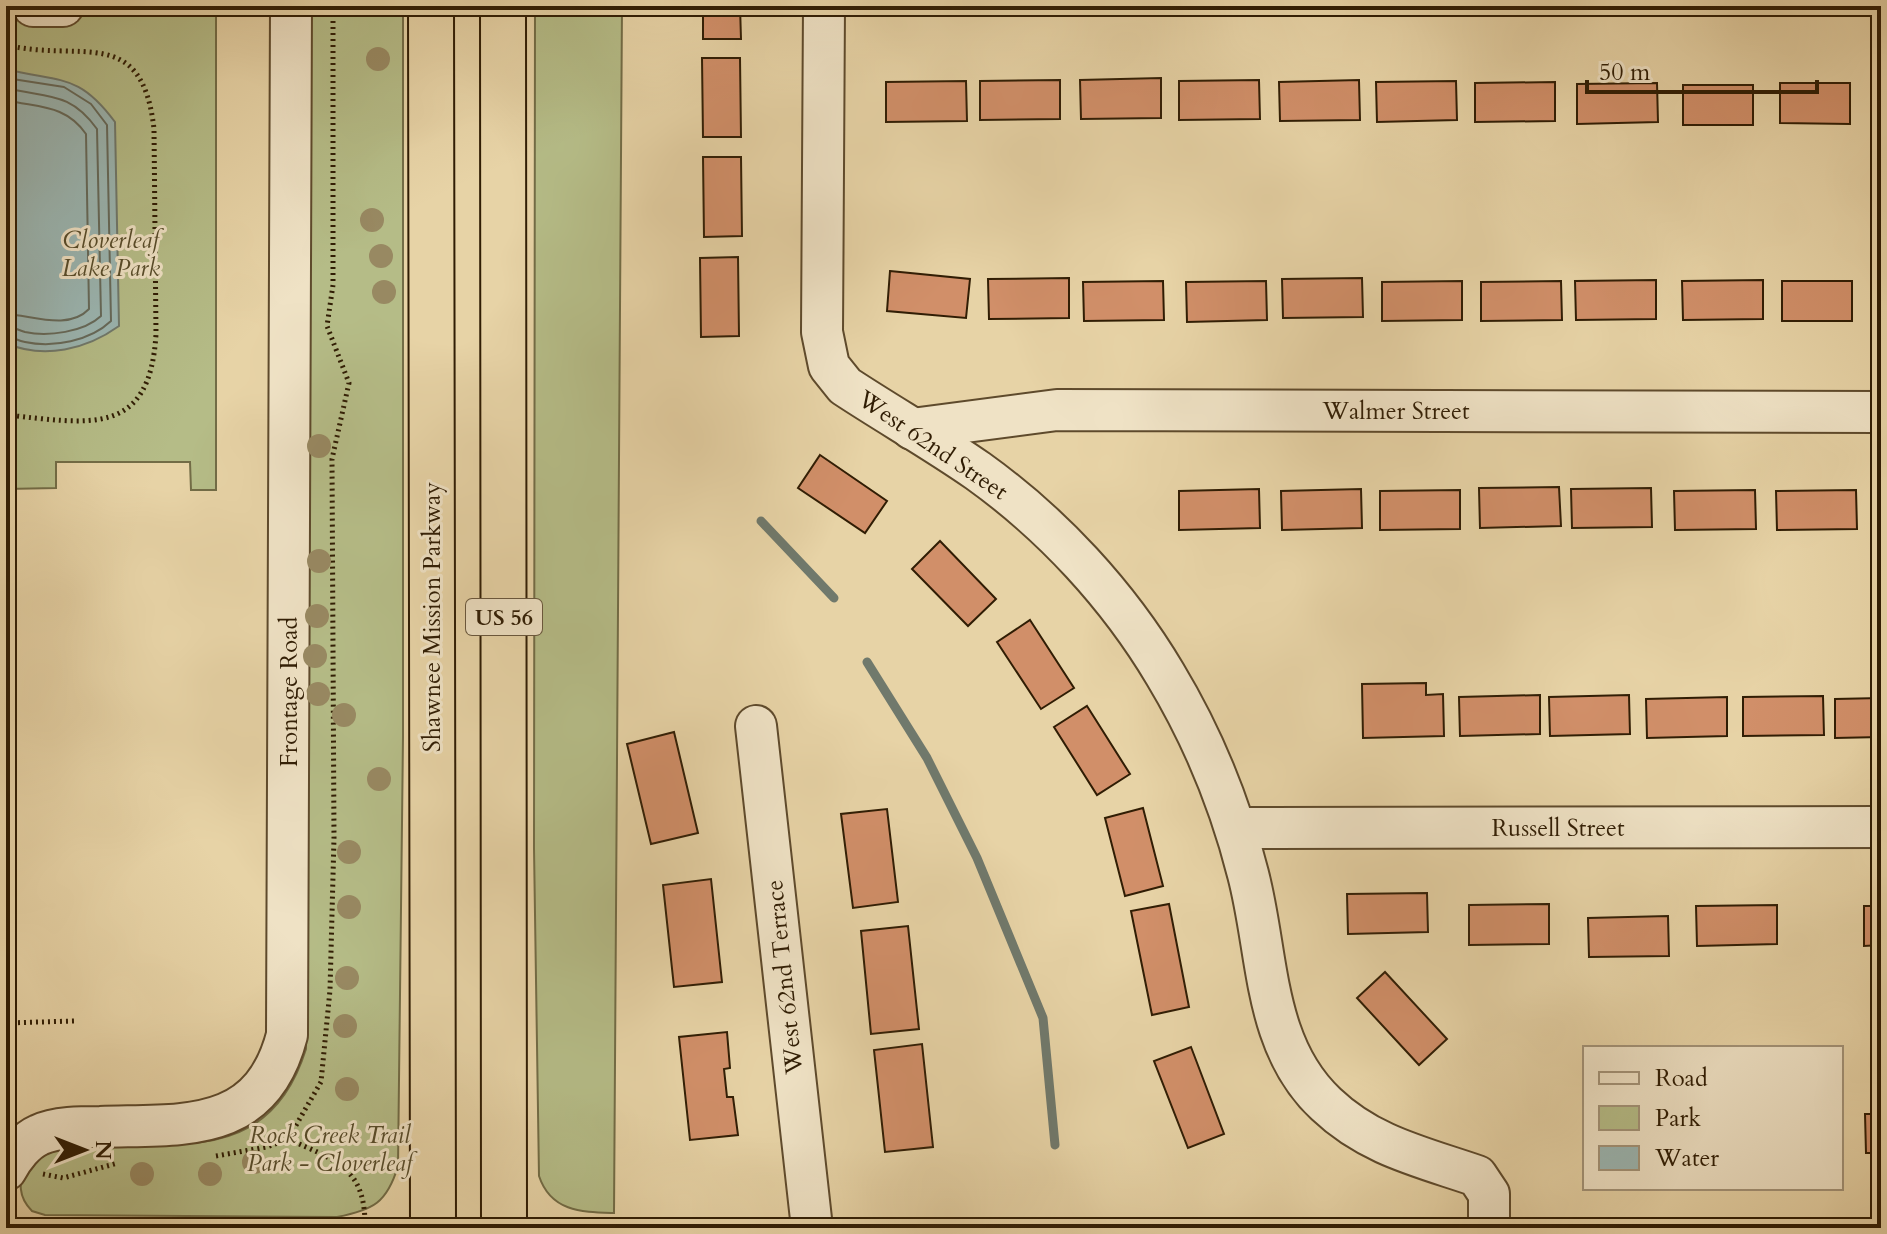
<svg xmlns="http://www.w3.org/2000/svg" width="1887" height="1234" viewBox="0 0 1887 1234" font-family="Cardo,serif">
<style>
.green{fill:#b5bc87;stroke:#726c46;stroke-width:2}
.water{fill:#9bb6b2;stroke:#70796c;stroke-width:2}
.lines{fill:none;stroke-linecap:round;stroke-linejoin:round}
.shore{stroke:#666a5b;stroke-width:2}
.stream{stroke:#70796c;stroke-width:9}
.building{fill:#d18f69;stroke:#301d04;stroke-width:2}
.minor-casing{stroke:#5e4a2c;stroke-width:44}
.highway-casing{stroke:#301d04;stroke-width:48}
.path{stroke:#301d04;stroke-width:5;stroke-dasharray:2 4;stroke-linecap:butt}
.minor{stroke:#efe2c5;stroke-width:40}
.highway{stroke:#e7d3a6;stroke-width:44}
.tree{fill:#988962}
.labels{text-anchor:middle;stroke-width:6;stroke-linejoin:round;paint-order:stroke}
.shield{fill:#efe2c5;stroke:#69583e;stroke-width:2}
.shield-label{font-size:22px;font-weight:bold;fill:#301d04}
.park-label{font-size:24px;font-style:italic;fill:#584d2b;stroke:#efe2c5}
.street-label{font-size:24px;fill:#301d04;stroke:#efe2c5}
</style>
<rect width="100%" height="100%" fill="#e7d3a6"/>
<filter id="stains"><feTurbulence type="fractalNoise" baseFrequency=".0025" numOctaves="4"/><feColorMatrix values="0 0 0 0 .2 0 0 0 0 .09 0 0 0 0 .02 0 0 0 .5 -.17"/></filter>
<radialGradient id="worn" r=".72"><stop offset=".6" stop-color="#630" stop-opacity="0"/><stop offset="1" stop-color="#630" stop-opacity=".3"/></radialGradient>
<g class="green">
<path d="M6 6H216V490H191L190 462H56V488L6 489Z"/>
<path d="M311 6H403V737L398 1166C387 1203 373 1210 337 1217L45 1215 32 1211C4 1183 33 1147 67 1143 123 1136 186 1155 239 1132 275 1117 295 1084 306 1049Z"/>
<path d="M535 6H622L614 1213C582 1212 551 1212 539 1176L534 848Z"/>
</g>
<path class="water" d="M6 69C60 83 78 72 115 122L119 326C87 349 44 360 6 343Z"/>
<g class="lines">
<g class="shore">
<path d="M6 78 64 87 91 104 107 125 111 321C90 341 53 348 25 342 18 341 13 337 6 336"/>
<path d="M6 88C47 98 70 91 97 129L101 316C84 332 48 337 25 332 18 330 14 327 6 326"/>
<path d="M6 100C38 108 65 104 86 134L89 309C68 331 31 315 6 314"/>
</g>
<g class="stream">
<path d="M761 521 834 598"/>
<path d="M867 662 927 758 977 858 1043 1018 1055 1145"/>
</g>
</g>
<g class="building">
<path d="M703 6H740L741 39H703Z"/>
<path d="M702 58H740L741 137H703Z"/>
<path d="M1161 78V118L1081 119 1080 80Z"/>
<path d="M1060 80V119L980 120V81Z"/>
<path d="M1259 80 1260 119 1179 120V81Z"/>
<path d="M1359 80 1360 120 1280 121 1279 82Z"/>
<path d="M966 81 967 121 886 122V82Z"/>
<path d="M1456 81 1457 120 1377 122 1376 82Z"/>
<path d="M1555 82V121L1475 122V83Z"/>
<path d="M1657 83 1658 122 1577 124V84Z"/>
<path d="M1780 83H1850V124L1780 123Z"/>
<rect x="1683" y="85" width="70" height="40"/>
<path d="M703 157H741L742 236 704 237Z"/>
<path d="M738 257 739 336 701 337 700 258Z"/>
<path d="M890 271 970 279 966 318 887 311Z"/>
<path d="M1069 278V318L989 319 988 279Z"/>
<path d="M1362 278 1363 317 1283 318 1282 279Z"/>
<path d="M1656 280V319L1576 320 1575 281Z"/>
<path d="M1763 280V319L1683 320 1682 281Z"/>
<path d="M1163 281 1164 320 1084 321 1083 282Z"/>
<path d="M1266 281 1267 320 1187 322 1186 282Z"/>
<path d="M1462 281V320L1382 321V282Z"/>
<path d="M1561 281 1562 320 1481 321V282Z"/>
<rect x="1782" y="281" width="70" height="40"/>
<path d="M1877 282H1881V321H1878Z"/>
<path d="M820 455 887 501 865 533 798 488Z"/>
<path d="M1559 487 1561 526 1480 528 1479 488Z"/>
<path d="M1651 488 1652 527 1572 528 1571 489Z"/>
<path d="M1259 489 1260 528 1179 530V491Z"/>
<path d="M1361 489 1362 528 1282 530 1281 491Z"/>
<path d="M1460 490V529L1380 530V491Z"/>
<path d="M1755 490 1756 529 1675 530 1674 491Z"/>
<path d="M1856 490 1857 529 1777 530 1776 491Z"/>
<rect x="1875" y="493" width="6" height="39"/>
<path d="M940 541 996 599 968 626 912 569Z"/>
<path d="M1030 620 1074 688 1041 709 997 642Z"/>
<path d="M1426 683V695L1443 694 1444 736 1363 738 1362 684Z"/>
<path d="M1540 695V734L1460 736 1459 697Z"/>
<path d="M1629 695 1630 734 1550 736 1549 697Z"/>
<path d="M1823 696 1824 735 1743 736V697Z"/>
<path d="M1727 697V736L1647 738 1646 699Z"/>
<path d="M1881 698V737L1835 738V699Z"/>
<path d="M1087 706 1130 774 1097 795 1054 727Z"/>
<path d="M674 732 698 833 651 844 627 744Z"/>
<path d="M1143 808 1163 886 1125 896 1105 818Z"/>
<path d="M887 809 898 902 853 908 841 814Z"/>
<path d="M711 879 722 982 674 987 663 885Z"/>
<path d="M1427 893 1428 932 1348 934 1347 894Z"/>
<path d="M1169 904 1189 1007 1152 1015 1131 911Z"/>
<path d="M1549 904V944L1469 945V905Z"/>
<path d="M1777 905V944L1697 946 1696 906Z"/>
<path d="M1864 906H1881V945L1864 946Z"/>
<path d="M1668 916 1669 956 1589 957 1588 918Z"/>
<path d="M908 926 919 1029 871 1034 861 931Z"/>
<path d="M1385 972 1447 1039 1419 1065 1357 998Z"/>
<path d="M727 1032 730 1068 724 1069 727 1097H733L738 1135 690 1140 679 1037Z"/>
<path d="M922 1044 933 1147 885 1152 874 1050Z"/>
<path d="M1191 1047 1224 1134 1188 1148 1154 1061Z"/>
<path d="M1865 1114H1881V1153H1866Z"/>
</g>
<g class="lines">
<g class="minor-casing">
<g id="minor">
<path d="M33 6H63"/>
<path d="M824 6 822 332 829 366 845 386C889 415 935 441 978 471 1052 524 1118 595 1165 674 1203 737 1230 803 1248 874 1269 953 1262 1044 1326 1104 1370 1146 1422 1157 1477 1176L1489 1194V1228"/>
<path d="M912 429 1057 410 1881 412"/>
<path d="M756 726 812 1228"/>
<path d="M1236 828 1881 827"/>
<path d="M6 1170C13 1157 25 1141 39 1135 56 1127 81 1127 100 1127 184 1124 261 1135 287 1035L291 6"/>
</g>
</g>
<g class="highway-casing">
<g id="highway">
<path d="M431 6 433 1228"/>
<path d="M503 6 504 1228"/>
</g>
</g>
<g class="path">
<path d="M6 45C81 63 142 23 154 129L156 334C150 439 88 423 6 415"/>
<path d="M6 1023 74 1021"/>
<path d="M288 1139C337 1161 366 1168 365 1228"/>
<path d="M216 1156 267 1147 288 1139 321 1082 330 990 334 838 332 459 349 383 327 326 333 285V6"/>
<path d="M43 1174 63 1178 118 1163"/>
</g>
<use href="#minor" class="minor"/>
<use href="#highway" class="highway"/>
</g>
<g class="tree">
<circle cx="378" cy="59" r="12"/>
<circle cx="372" cy="220" r="12"/>
<circle cx="381" cy="256" r="12"/>
<circle cx="384" cy="292" r="12"/>
<circle cx="319" cy="446" r="12"/>
<circle cx="319" cy="561" r="12"/>
<circle cx="317" cy="616" r="12"/>
<circle cx="315" cy="656" r="12"/>
<circle cx="318" cy="694" r="12"/>
<circle cx="344" cy="715" r="12"/>
<circle cx="379" cy="779" r="12"/>
<circle cx="349" cy="852" r="12"/>
<circle cx="349" cy="907" r="12"/>
<circle cx="347" cy="978" r="12"/>
<circle cx="345" cy="1026" r="12"/>
<circle cx="347" cy="1089" r="12"/>
<circle cx="254" cy="1162" r="12"/>
<circle cx="142" cy="1174" r="12"/>
<circle cx="210" cy="1174" r="12"/>
</g>
<g class="labels">
<rect class="shield" x="466" y="599" width="76" height="36" rx="6"/>
<g class="shield-label">
<text x="504" y="625">US 56</text>
</g>
<g class="park-label">
<text x="111" y="248">Cloverleaf<tspan x="111" dy="28">Lake Park</tspan></text>
<text x="330" y="1143">Rock Creek Trail<tspan x="330" dy="28">Park - Cloverleaf</tspan></text>
</g>
<g class="street-label">
<text x="1396" y="419">Walmer Street</text>
<text transform="translate(933 445) rotate(34)" y="8">West 62nd Street</text>
<text transform="translate(432 617) rotate(-90)" y="8">Shawnee Mission Parkway</text>
<text transform="translate(289 692) rotate(-90)" y="8">Frontage Road</text>
<text x="1558" y="836">Russell Street</text>
<text transform="translate(784 977) rotate(-96)" y="8">West 62nd Terrace</text>
</g>
</g>
<rect width="1887" height="1234" fill="none" stroke="#e7d3a6" stroke-width="32"/>
<rect x="8" y="8" width="1871" height="1218" fill="none" stroke="#301d04" stroke-width="4"/>
<rect x="16" y="16" width="1855" height="1202" fill="none" stroke="#301d04" stroke-width="2"/>
<rect x="1583" y="1046" width="260" height="144" fill="#efe2c5" stroke="#a39378" stroke-width="2"/>
<rect x="1599" y="1072" width="40" height="12" fill="#efe2c5" stroke="#a39378" stroke-width="2"/>
<text x="1655" y="1086" font-size="24" fill="#301d04">Road</text>
<rect x="1599" y="1106" width="40" height="24" fill="#b5bc87" stroke="#a39378" stroke-width="2"/>
<text x="1655" y="1126" font-size="24" fill="#301d04">Park</text>
<rect x="1599" y="1146" width="40" height="24" fill="#9bb6b2" stroke="#a39378" stroke-width="2"/>
<text x="1655" y="1166" font-size="24" fill="#301d04">Water</text>
<g transform="translate(84 1150) rotate(90)" stroke="#efe2c5" stroke-width="6" paint-order="stroke">
<path d="M0-6L14 30L0 20L-14 30Z" fill="#301d04"/>
<text y="-12" font-size="22" font-weight="bold" text-anchor="middle" fill="#301d04">N</text>
</g>
<path d="M1587 80v12h230v-12" fill="none" stroke="#301d04" stroke-width="4"/>
<text x="1599" y="80" font-size="24" fill="#301d04" stroke="#efe2c5" stroke-width="6" paint-order="stroke">50 m</text>
<rect width="100%" height="100%" filter="url(#stains)"/>
<rect width="100%" height="100%" fill="url(#worn)"/>
</svg>
